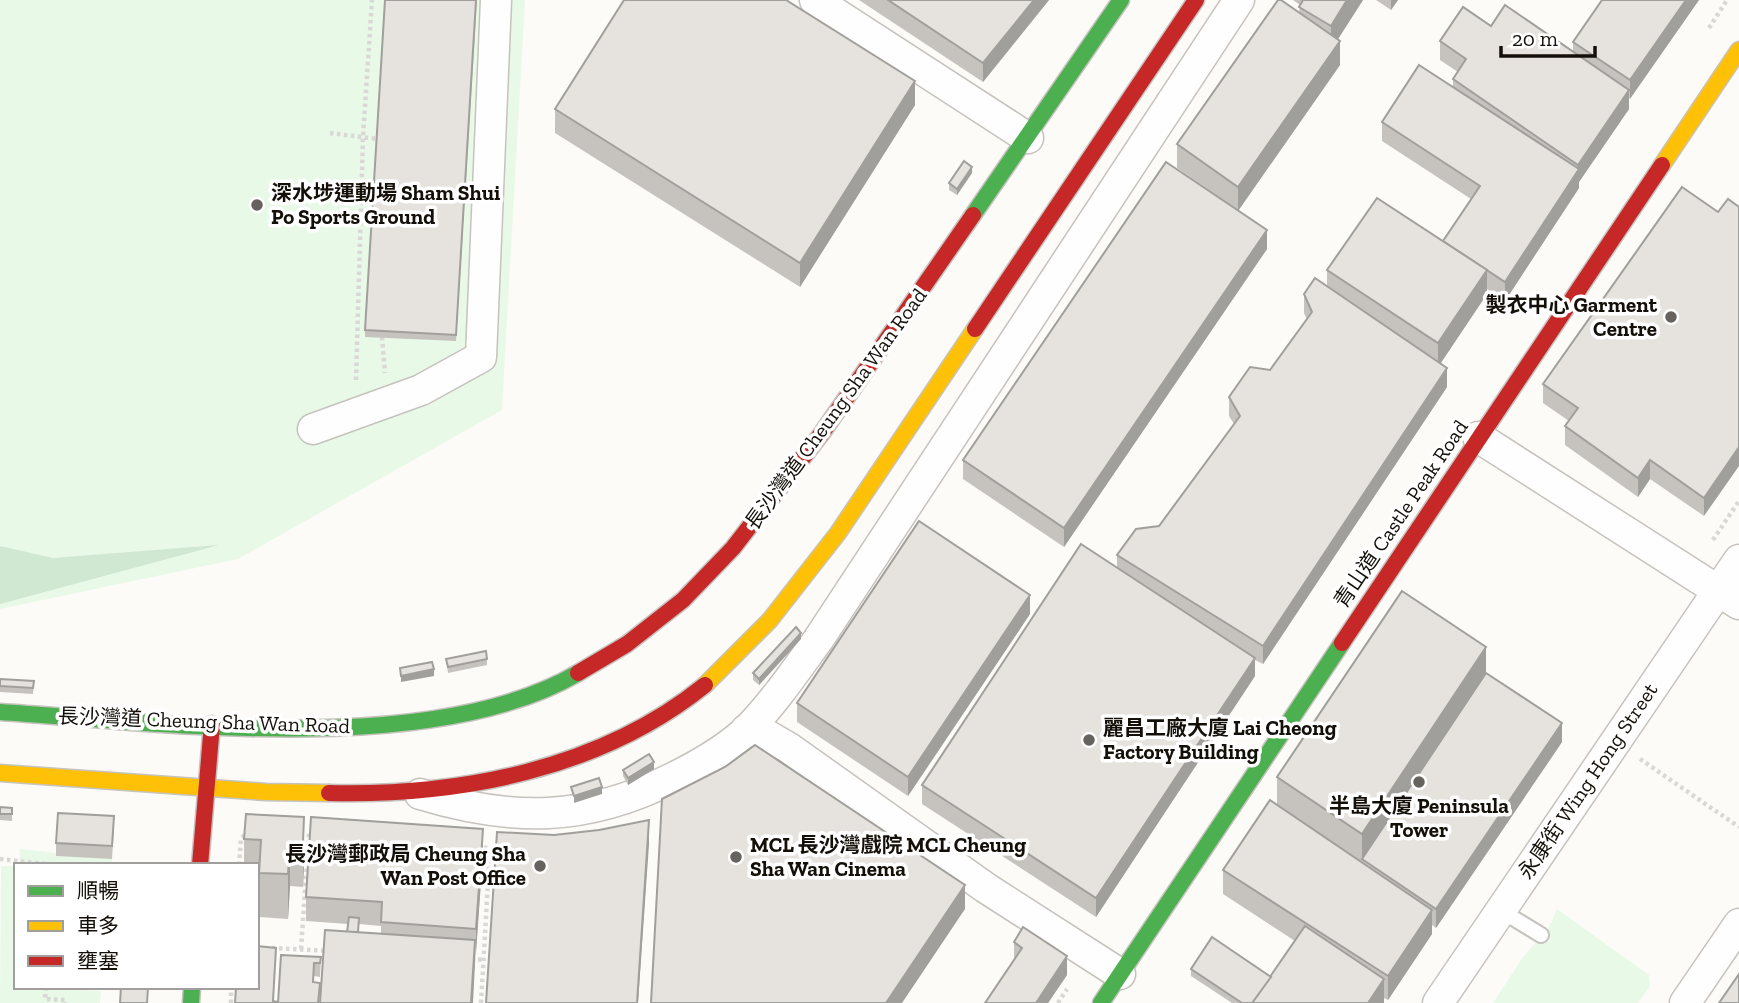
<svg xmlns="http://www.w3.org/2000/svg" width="1739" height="1003" viewBox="0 0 1739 1003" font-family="'Zilla Slab','Noto Sans TC',serif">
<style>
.green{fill:#e8f9e8}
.forest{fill:#d0e7d2}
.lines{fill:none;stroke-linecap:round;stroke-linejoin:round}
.lane-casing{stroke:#c6c3be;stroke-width:18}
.street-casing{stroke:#c6c3be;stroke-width:33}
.fast-casing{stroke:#c6c3be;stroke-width:19}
.slow-casing{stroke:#c6c3be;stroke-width:19}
.jam-casing{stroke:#c6c3be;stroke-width:19}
.path{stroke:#d9d8d7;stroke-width:4.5;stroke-dasharray:3.5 3.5;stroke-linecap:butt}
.lane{stroke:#fffefe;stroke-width:14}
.street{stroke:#fffefe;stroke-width:30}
.fast{stroke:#4caf50;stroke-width:16}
.slow{stroke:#ffc107;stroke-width:16}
.jam{stroke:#c62828;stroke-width:16}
.wall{fill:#c6c3bf;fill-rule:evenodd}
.shaded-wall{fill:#a19f9b}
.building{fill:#e6e3de;stroke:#a19f9b;stroke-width:2;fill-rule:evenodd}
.poi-dot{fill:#66625d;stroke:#fff;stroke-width:2.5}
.labels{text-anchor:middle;stroke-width:7;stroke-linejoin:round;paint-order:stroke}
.poi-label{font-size:21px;font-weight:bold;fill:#141009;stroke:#fff;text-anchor:start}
.street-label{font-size:21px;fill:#141009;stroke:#fff}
</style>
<rect width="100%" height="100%" fill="#fdfbf8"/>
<g class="green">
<path d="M0 0H525L502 410 238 559 0 609Z"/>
<path d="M20 849 112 859V865H19Z"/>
<path d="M1 866H16V987L101 991 100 1003H0Z"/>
<path d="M1557 909 1649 975 1650 986 1638 1003H1493L1523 957 1548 929Z"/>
</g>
<path class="forest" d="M219 545 0 604V546L53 558Z"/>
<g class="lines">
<g class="lane-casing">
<path id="lane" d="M1500 910 1541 935"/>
</g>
<g class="street-casing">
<g id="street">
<path d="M815 0 1028 138"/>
<path d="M313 429 421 390 481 357 496 0"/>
<path d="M1478 437 1739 604"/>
<path d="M746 730 765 734 789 748 986 888 1120 974"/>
<path d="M420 794C512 822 586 822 673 778 699 765 728 749 749 728 775 701 796 670 818 640L1239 0"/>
<path d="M1438 1003 1739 560"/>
<path d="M1685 1003 1739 924"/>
</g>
</g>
<g class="fast-casing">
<g id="fast">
<path d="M973 215 1121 0"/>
<path d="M0 712C164 723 433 758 578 673"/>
<path d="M191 1003 192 987"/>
<path d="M1101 1003 1342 643"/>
</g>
</g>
<g class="slow-casing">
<g id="slow">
<path d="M1662 165 1739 50"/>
<path d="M705 685 770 620 838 533 975 329"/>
<path d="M0 773 266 792 329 793"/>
</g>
</g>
<g class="jam-casing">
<g id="jam">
<path d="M975 329 1196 0"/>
<path d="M1342 643 1662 165"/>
<path d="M578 673 627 644 683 600 733 548 822 433 973 215"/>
<path d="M329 793C461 796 601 769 705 685"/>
<path d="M200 865 212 724"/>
</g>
</g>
<g class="path">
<path d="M1709 28 1727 0"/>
<path d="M330 133 377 139"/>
<path d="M382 337 385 373"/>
<path d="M356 380 363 137 372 0"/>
<path d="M1713 540 1739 501"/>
<path d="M1640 759 1739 827"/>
<path d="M477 847 500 849"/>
<path d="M0 859 55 865"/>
<path d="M239 865 241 838 249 832"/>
<path d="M272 948 330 951"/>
<path d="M301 949 309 833"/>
<path d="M471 959 484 960"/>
<path d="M46 987 45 999 66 1000 65 1003"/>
<path d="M231 1003V987"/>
<path d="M481 1003 490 849"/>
<path d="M1058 1003 1067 989"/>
</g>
<use href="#lane" class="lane"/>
<use href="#street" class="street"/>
<use href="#fast" class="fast"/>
<use href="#slow" class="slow"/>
<use href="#jam" class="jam"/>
</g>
<g class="wall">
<path d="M477 0 456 341 365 337V330Z"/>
<path d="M859 0H1049L983 82Z"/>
<path d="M1293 0H1363L1338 39 1340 65 1238 211 1267 249 1064 547 963 479V460L1223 200 1177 168V144L1299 13 1300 5Z"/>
<path d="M1376 0H1398L1391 10Z"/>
<path d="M1699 0 1629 99V109L1579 182V188L1505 301 1487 289V294L1441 363 1447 387 1263 664 1255 660V676L1096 917 922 804V785L1117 567V555L1159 526 1234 424 1229 416V397L1270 370 1307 319 1304 313V294L1327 287V270L1443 241 1471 199 1382 141V122L1453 87V79L1458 72 1440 60V41L1491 26 1573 52V42Z"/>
<path d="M915 105 800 287 555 133V109Z"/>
<path d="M972 173 957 195 949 190V183Z"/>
<path d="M1718 212 1704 516 1650 479 1638 497 1565 445V426L1569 421 1543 403V384Z"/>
<path d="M1030 614 908 796 797 722V703Z"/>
<path d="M801 639 759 685 753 680V673Z"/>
<path d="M446 659H487V665L448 673Z"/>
<path d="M1486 673 1562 742 1436 928 1432 925V934L1388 1000 1384 998V1003H1232L1191 976V969L1271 977 1295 941 1223 894V870L1277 805V777Z"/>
<path d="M0 679 34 681 33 694 0 692Z"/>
<path d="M654 769 628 785 623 776V770Z"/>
<path d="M0 807 12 808V821L0 820Z"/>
<path d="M304 817V862L303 887 290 886 288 919 259 917V885H257V865H244V839Z"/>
<path d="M311 817 483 853 475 964 347 932 348 924 306 921V897ZM359 924 381 926V934L359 932Z"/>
<path d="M114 829 112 859 56 856V843Z"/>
<path d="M1014 942 1067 975 1048 1003H985L1014 960Z"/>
<path d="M321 957 320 977 314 976V982L320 983 319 1003H278Z"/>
</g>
<g class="shaded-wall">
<path d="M1034 0H1049L983 82V63Z"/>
<path d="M1347 0H1363L1331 50V26Z"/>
<path d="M1391 0H1398L1391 10Z"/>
<path d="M1686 0H1699L1630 99V80Z"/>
<path d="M1340 41V65L1238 211V187Z"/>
<path d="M915 81V105L800 287V263Z"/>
<path d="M1629 90V109L1579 182V188L1505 301V282L1578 171V165Z"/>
<path d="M972 167V173L957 195V189Z"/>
<path d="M1267 230V249L1064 547V528Z"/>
<path d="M1487 270V294L1438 367V343Z"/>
<path d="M1447 368V387L1263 664V646Z"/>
<path d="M1739 447V466L1704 516V498Z"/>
<path d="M1650 460V479L1638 497V478Z"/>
<path d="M1030 595V614L908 796V777Z"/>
<path d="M801 633V639L759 685V679Z"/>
<path d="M1486 647V692L1362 859V834Z"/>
<path d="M1255 658V676L1096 917V898Z"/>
<path d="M434 669V676L401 682V676Z"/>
<path d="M1562 723V742L1436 928V909Z"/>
<path d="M654 762V769L628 785V778Z"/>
<path d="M602 787V794L574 803V796Z"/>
<path d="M304 817V862L303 887V842Z"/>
<path d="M649 820V844L638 1003H637Z"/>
<path d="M483 829V853L476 953V929Z"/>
<path d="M290 842V886L288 919V874Z"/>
<path d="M965 885V909L902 1003H886Z"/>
<path d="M1432 910V934L1388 1000V976Z"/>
<path d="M475 940V964L473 1003H471Z"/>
<path d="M1067 956V975L1048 1003H1036Z"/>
<path d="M1384 979V1003H1368Z"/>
</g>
<g class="building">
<path d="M385 0H476L456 335 365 330Z"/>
<path d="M624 0H786L915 81 800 263 555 109Z"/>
<path d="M888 0H1034L983 63Z"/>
<path d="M1278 0H1281L1340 41 1238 187 1177 144Z"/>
<path d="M1303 0H1347L1331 26 1299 7Z"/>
<path d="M1602 0H1686L1630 80 1573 42Z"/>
<path d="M1505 5 1629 90 1578 165 1453 79 1466 59 1440 41 1463 7 1491 26Z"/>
<path d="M1419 65 1579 169 1505 282 1443 241 1480 186 1382 122Z"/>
<path d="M964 161 972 167 957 189 949 183Z"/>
<path d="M1166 162 1267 230 1064 528 963 460Z"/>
<path d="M1682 187 1718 212 1728 199 1739 207V447L1704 498 1650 460 1638 478 1565 426 1578 408 1543 384Z"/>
<path d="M1377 198 1487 270 1438 343 1327 270Z"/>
<path d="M1315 278 1447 368 1263 646 1117 555 1136 529 1159 526 1240 416 1229 397 1250 367 1270 370 1312 312 1304 294Z"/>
<path d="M919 521 1030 595 908 777 797 703Z"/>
<path d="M1081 544 1255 658 1096 898 922 785Z"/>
<path d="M1402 591 1486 647 1362 834 1277 777Z"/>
<path d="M796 627 801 633 759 679 753 673Z"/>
<path d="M486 651 487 659 448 667 446 659Z"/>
<path d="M432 662 434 669 401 676 400 668Z"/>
<path d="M1486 673 1562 723 1436 909 1362 859Z"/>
<path d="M0 679 34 681 33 688 0 686Z"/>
<path d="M755 745 965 885 886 1003H651L662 799 725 767Z"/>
<path d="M649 754 654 762 628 778 623 770Z"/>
<path d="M599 778 602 787 574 796 571 787Z"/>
<path d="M1270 800 1432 910 1388 976 1223 870Z"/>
<path d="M0 807 12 808V814H0Z"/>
<path d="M58 813 114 816 112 846 56 843Z"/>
<path d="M246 814 304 817 303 842H290L288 874 259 873 261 840 244 839Z"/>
<path d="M311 817 483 829 476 929 381 922 382 902 306 897ZM389 846 401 847 400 857H389Z"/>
<path d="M649 820 637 1003H486L497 832 554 835 599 830Z"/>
<path d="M349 917 359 918 358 932H347Z"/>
<path d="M1305 926 1384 979 1368 1003H1252Z"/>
<path d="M1023 927 1067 956 1036 1003H985L1022 948 1014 942Z"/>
<path d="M325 930 475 940 471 1003H320Z"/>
<path d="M1212 937 1271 977 1252 1003H1242L1191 969Z"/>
<path d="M257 946 276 948 273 1001 278 1002 277 1003H235L236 987H257Z"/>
<path d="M281 955 321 957 320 963H314L313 982 320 983 318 1003H278Z"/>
<path d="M1739 974V1003H1719Z"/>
<path d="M121 987H148L147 1003H120Z"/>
</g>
<g class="poi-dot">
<circle cx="257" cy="205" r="7"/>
<circle cx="1671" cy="317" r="7"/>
<circle cx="1089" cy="740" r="7"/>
<circle cx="1419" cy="782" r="7"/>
<circle cx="736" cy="857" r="7"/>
<circle cx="540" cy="866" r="7"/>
</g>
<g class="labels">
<g class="poi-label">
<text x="271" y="200">深水埗運動場 Sham Shui<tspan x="271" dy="24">Po Sports Ground</tspan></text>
<text x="1657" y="312" text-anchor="end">製衣中心 Garment<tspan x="1657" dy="24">Centre</tspan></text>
<text x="1103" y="735">麗昌工廠大廈 Lai Cheong<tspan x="1103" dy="24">Factory Building</tspan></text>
<text x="1419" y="813" text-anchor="middle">半島大廈 Peninsula<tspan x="1419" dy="24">Tower</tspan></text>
<text x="750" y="852">MCL 長沙灣戲院 MCL Cheung<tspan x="750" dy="24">Sha Wan Cinema</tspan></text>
<text x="526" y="861" text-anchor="end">長沙灣郵政局 Cheung Sha<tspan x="526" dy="24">Wan Post Office</tspan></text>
</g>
<g class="street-label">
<text transform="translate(836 409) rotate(-54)" y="7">長沙灣道 Cheung Sha Wan Road</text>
<text transform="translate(1401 514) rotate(-56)" y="7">青山道 Castle Peak Road</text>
<text transform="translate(204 721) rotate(2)" y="7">長沙灣道 Cheung Sha Wan Road</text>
<text transform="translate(1588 781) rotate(-56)" y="7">永康街 Wing Hong Street</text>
</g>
</g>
<rect x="14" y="863" width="245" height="126" fill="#ffffff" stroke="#a19f9d" stroke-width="2"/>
<rect x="28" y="886" width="35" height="10" fill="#4caf50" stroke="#a19f9d" stroke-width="2"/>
<text x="77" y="898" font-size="21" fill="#141009">順暢</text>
<rect x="28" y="921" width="35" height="10" fill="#ffc107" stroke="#a19f9d" stroke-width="2"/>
<text x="77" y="933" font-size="21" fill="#141009">車多</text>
<rect x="28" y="956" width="35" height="10" fill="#c62828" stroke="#a19f9d" stroke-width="2"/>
<text x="77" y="968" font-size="21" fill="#141009">壅塞</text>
<path d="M1501 46v10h94v-10" fill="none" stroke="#141009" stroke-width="3.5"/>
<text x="1512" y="46" font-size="21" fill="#141009" stroke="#ffffff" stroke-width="5" paint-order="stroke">20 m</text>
</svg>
